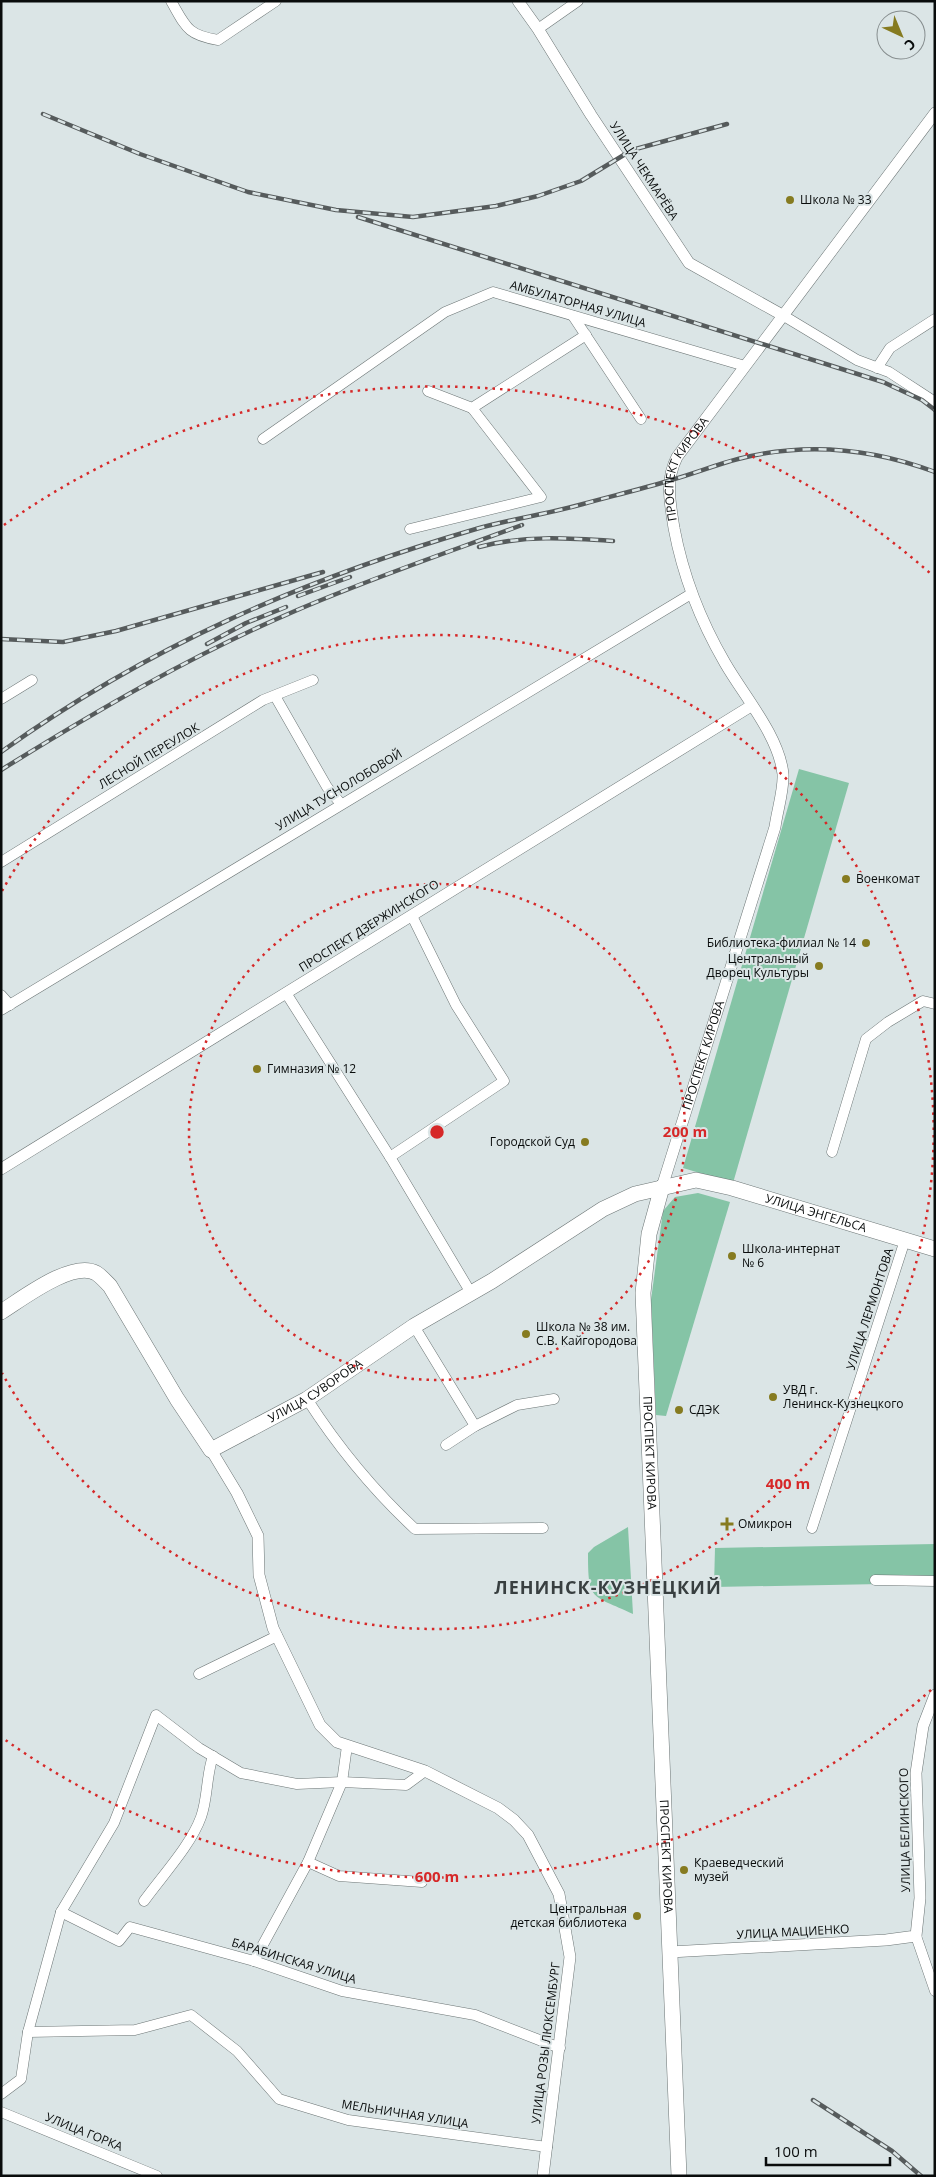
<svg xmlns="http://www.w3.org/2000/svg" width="936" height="2177" viewBox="0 0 936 2177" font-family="'Open Sans',sans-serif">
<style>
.green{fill:#85c4a6}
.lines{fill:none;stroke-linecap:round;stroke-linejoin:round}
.minor-casing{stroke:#6c7575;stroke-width:11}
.tertiary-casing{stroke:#6c7575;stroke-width:12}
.primary-casing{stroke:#6c7575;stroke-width:16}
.minor{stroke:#fff;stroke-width:10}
.tertiary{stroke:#fff;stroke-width:11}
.primary{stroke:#fff;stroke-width:15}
.rail-casing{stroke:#565b5c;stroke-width:4.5}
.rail{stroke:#dbe5e6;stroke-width:2.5;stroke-dasharray:8;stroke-linecap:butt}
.ring{fill:none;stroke:#d62828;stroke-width:2.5;stroke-dasharray:2.5 5}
.poi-dot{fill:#867b20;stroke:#dbe5e6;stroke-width:2}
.labels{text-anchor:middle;stroke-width:4;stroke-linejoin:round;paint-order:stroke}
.street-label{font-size:12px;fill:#090c0c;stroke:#dbe5e6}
.poi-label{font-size:12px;fill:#090c0c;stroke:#dbe5e6;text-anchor:start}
.district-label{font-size:18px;font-weight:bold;letter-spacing:1px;fill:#383f40;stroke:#dbe5e6}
.centre{fill:#d62828;stroke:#dbe5e6;stroke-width:2.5}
.ring-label{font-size:15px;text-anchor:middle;font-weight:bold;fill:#d62828;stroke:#dbe5e6;stroke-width:4;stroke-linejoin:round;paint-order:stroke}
</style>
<rect width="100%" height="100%" fill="#dbe5e6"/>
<g class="green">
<path d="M799 769 849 783 733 1183 683 1168Z"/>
<path d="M698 1193 730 1202 666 1416 656 1415 651 1300 663 1211 675 1197Z"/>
<path d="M628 1527 633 1614C591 1594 588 1602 588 1553L594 1547Z"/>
<path d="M935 1544V1583L714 1587 715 1548Z"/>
</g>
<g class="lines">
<g class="minor-casing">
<g id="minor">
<path d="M171 1C186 27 187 35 218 40L276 1"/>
<path d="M538 29 578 1"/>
<path d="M573 316 641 419"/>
<path d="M784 316 857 360 889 372 935 402"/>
<path d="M877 368 890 348 935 319"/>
<path d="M428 391 472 408 586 335"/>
<path d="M263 439 445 312 493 292 745 366"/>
<path d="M410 529 541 497 472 408"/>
<path d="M275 696 327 787 341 804"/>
<path d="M1 699 32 680"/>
<path d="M1 862 263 700 313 680"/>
<path d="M286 993 390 1157 471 1293"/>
<path d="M1 995 10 1005"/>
<path d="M1 1010 691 594"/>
<path d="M832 1152 866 1039 888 1022 923 1001 935 1004"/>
<path d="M390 1157 504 1081 456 1005 412 916"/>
<path d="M414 1326 475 1426"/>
<path d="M307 1399C338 1447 373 1490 415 1529L543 1528"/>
<path d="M446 1445 475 1426 517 1405 554 1399"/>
<path d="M812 1528 905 1240"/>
<path d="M875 1580 935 1581"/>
<path d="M199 1674 277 1636"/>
<path d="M308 1862 339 1876 422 1882"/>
<path d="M144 1901C162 1876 191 1845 201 1817 208 1798 206 1776 213 1756"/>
<path d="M61 1912 119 1941 130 1927 254 1961 342 1991 475 2015 560 2048"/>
<path d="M916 1936 935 1991"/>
<path d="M254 1961 308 1862 342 1782 347 1746"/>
<path d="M28 2032 135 2030 191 2015 237 2051 279 2099 348 2120 547 2147"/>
<path d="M1 2094 21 2079 28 2032 61 1912 114 1823 156 1715 199 1748 241 1773 297 1784 342 1782 406 1785 425 1771"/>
<path d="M1 2112 157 2176"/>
</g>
</g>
<g class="tertiary-casing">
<g id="tertiary">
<path d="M518 1 538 29 591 115 689 263 784 316"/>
<path d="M1 1169 751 706"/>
<path id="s1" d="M662 1187 775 827C777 811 784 790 783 774 779 736 744 696 725 663 700 620 683 576 674 528 670 502 665 481 677 457L935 113"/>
<path d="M211 1450 237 1493 258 1536 259 1575 273 1628 320 1725 337 1742 425 1771 498 1808 514 1820 528 1835 559 1894 570 1957 543 2176"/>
<path d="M670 1952 886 1940 916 1936 920 1898 916 1773 923 1726 935 1695"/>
</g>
</g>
<g class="primary-casing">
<g id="primary">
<path id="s2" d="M662 1187 649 1234 643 1293 679 2176"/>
<path id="s3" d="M1 1312C22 1299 72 1260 96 1273 101 1276 106 1282 110 1286L177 1399 211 1450 307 1399 414 1326 492 1281 603 1209 635 1194 696 1180 732 1188 935 1249"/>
</g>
</g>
<use href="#minor" class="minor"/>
<use href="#tertiary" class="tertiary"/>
<use href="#primary" class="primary"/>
<g class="rail-casing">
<g id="rail">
<path d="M43 114 140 154 248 192 336 210 413 217 496 206 538 196 581 181 632 150 727 124"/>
<path d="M358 217 883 382 922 400 935 410"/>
<path d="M479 547C523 535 568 538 613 541"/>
<path d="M298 596 350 577"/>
<path d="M1 639 63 642 116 631 323 572"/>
<path d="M207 644 246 623 286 607"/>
<path d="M1 752C147 647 304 579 476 529 511 519 548 514 583 504 612 496 642 489 671 480 693 474 715 465 738 459 804 442 871 448 935 472"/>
<path d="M1 770C96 711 192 655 295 611 369 579 446 553 522 525"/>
<path d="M813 2100 892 2151 921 2176"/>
</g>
</g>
<use href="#rail" class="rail"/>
</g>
<g class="ring">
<circle cx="437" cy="1132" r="248"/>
<path d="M2 891A497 497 0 1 1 2 1373"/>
<path d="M931 1690A745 745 0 0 1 4 1739M4 525A745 745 0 0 1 931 574"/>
</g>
<g class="poi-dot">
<circle cx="790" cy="200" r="5"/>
<circle cx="846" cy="879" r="5"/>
<circle cx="866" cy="943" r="5"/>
<circle cx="819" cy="966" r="5"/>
<circle cx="257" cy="1069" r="5"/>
<circle cx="585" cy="1142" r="5"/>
<circle cx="732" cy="1256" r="5"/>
<circle cx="526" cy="1334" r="5"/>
<circle cx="773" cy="1397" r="5"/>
<circle cx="679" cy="1410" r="5"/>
<path d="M724.5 1516.5h5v5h5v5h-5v5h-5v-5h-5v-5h5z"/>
<circle cx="684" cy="1870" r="5"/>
<circle cx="637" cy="1916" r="5"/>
</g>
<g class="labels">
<g class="street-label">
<text transform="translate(644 171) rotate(57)" y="4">УЛИЦА ЧЕКМАРЁВА</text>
<text transform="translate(578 304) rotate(16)" y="4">АМБУЛАТОРНАЯ УЛИЦА</text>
<text dy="4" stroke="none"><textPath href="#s1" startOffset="766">ПРОСПЕКТ КИРОВА</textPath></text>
<text transform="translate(149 756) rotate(-31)" y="4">ЛЕСНОЙ ПЕРЕУЛОК</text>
<text transform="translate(339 790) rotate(-31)" y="4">УЛИЦА ТУСНОЛОБОВОЙ</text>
<text transform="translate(369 926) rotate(-32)" y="4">ПРОСПЕКТ ДЗЕРЖИНСКОГО</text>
<text dy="4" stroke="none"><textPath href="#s1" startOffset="138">ПРОСПЕКТ КИРОВА</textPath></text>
<text dy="4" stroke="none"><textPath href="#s3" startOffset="1001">УЛИЦА ЭНГЕЛЬСА</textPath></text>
<text transform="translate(870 1309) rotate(-72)" y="4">УЛИЦА ЛЕРМОНТОВА</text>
<text dy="4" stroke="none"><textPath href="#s3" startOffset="438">УЛИЦА СУВОРОВА</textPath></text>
<text dy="4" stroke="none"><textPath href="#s2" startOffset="268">ПРОСПЕКТ КИРОВА</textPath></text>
<text transform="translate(905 1830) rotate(-91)" y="4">УЛИЦА БЕЛИНСКОГО</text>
<text dy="4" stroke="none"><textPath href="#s2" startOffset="672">ПРОСПЕКТ КИРОВА</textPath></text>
<text transform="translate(793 1932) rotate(-3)" y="4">УЛИЦА МАЦИЕНКО</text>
<text transform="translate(294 1961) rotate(17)" y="4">БАРАБИНСКАЯ УЛИЦА</text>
<text transform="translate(546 2043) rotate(-83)" y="4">УЛИЦА РОЗЫ ЛЮКСЕМБУРГ</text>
<text transform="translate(405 2114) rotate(9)" y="4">МЕЛЬНИЧНАЯ УЛИЦА</text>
<text transform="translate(84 2132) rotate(22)" y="4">УЛИЦА ГОРКА</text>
</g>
<g class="poi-label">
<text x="800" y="204">Школа № 33</text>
<text x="856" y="883">Военкомат</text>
<text x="856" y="947" text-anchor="end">Библиотека-филиал № 14</text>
<text x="809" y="963" text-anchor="end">Центральный<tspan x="809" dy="14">Дворец Культуры</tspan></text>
<text x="267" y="1073">Гимназия № 12</text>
<text x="575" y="1146" text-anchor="end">Городской Суд</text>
<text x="742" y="1253">Школа-интернат<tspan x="742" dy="14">№ 6</tspan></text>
<text x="536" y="1331">Школа № 38 им.<tspan x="536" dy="14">С.В. Кайгородова</tspan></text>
<text x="783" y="1394">УВД г.<tspan x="783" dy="14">Ленинск-Кузнецкого</tspan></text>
<text x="689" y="1414">СДЭК</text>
<text x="738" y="1528">Омикрон</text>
<text x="694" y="1867">Краеведческий<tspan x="694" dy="14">музей</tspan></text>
<text x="627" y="1913" text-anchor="end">Центральная<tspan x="627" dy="14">детская библиотека</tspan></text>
</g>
<g class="district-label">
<text x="608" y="1594">ЛЕНИНСК-КУЗНЕЦКИЙ</text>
</g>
</g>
<circle cx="437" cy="1132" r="8" class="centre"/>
<g class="ring-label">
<text x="685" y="1137">200 m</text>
<text x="788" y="1489">400 m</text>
<text x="437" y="1882">600 m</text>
</g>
<rect width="936" height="2177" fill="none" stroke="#090c0c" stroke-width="5"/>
<g transform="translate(901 35) rotate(136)"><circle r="24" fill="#dbe5e6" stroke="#878e8f"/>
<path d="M0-4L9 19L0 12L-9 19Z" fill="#867b20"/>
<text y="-8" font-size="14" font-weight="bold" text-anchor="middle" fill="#090c0c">С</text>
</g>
<path d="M766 2157v8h124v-8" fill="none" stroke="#090c0c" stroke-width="2.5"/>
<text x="774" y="2157" font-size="15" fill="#090c0c" stroke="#dbe5e6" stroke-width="4" paint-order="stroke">100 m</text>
</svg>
